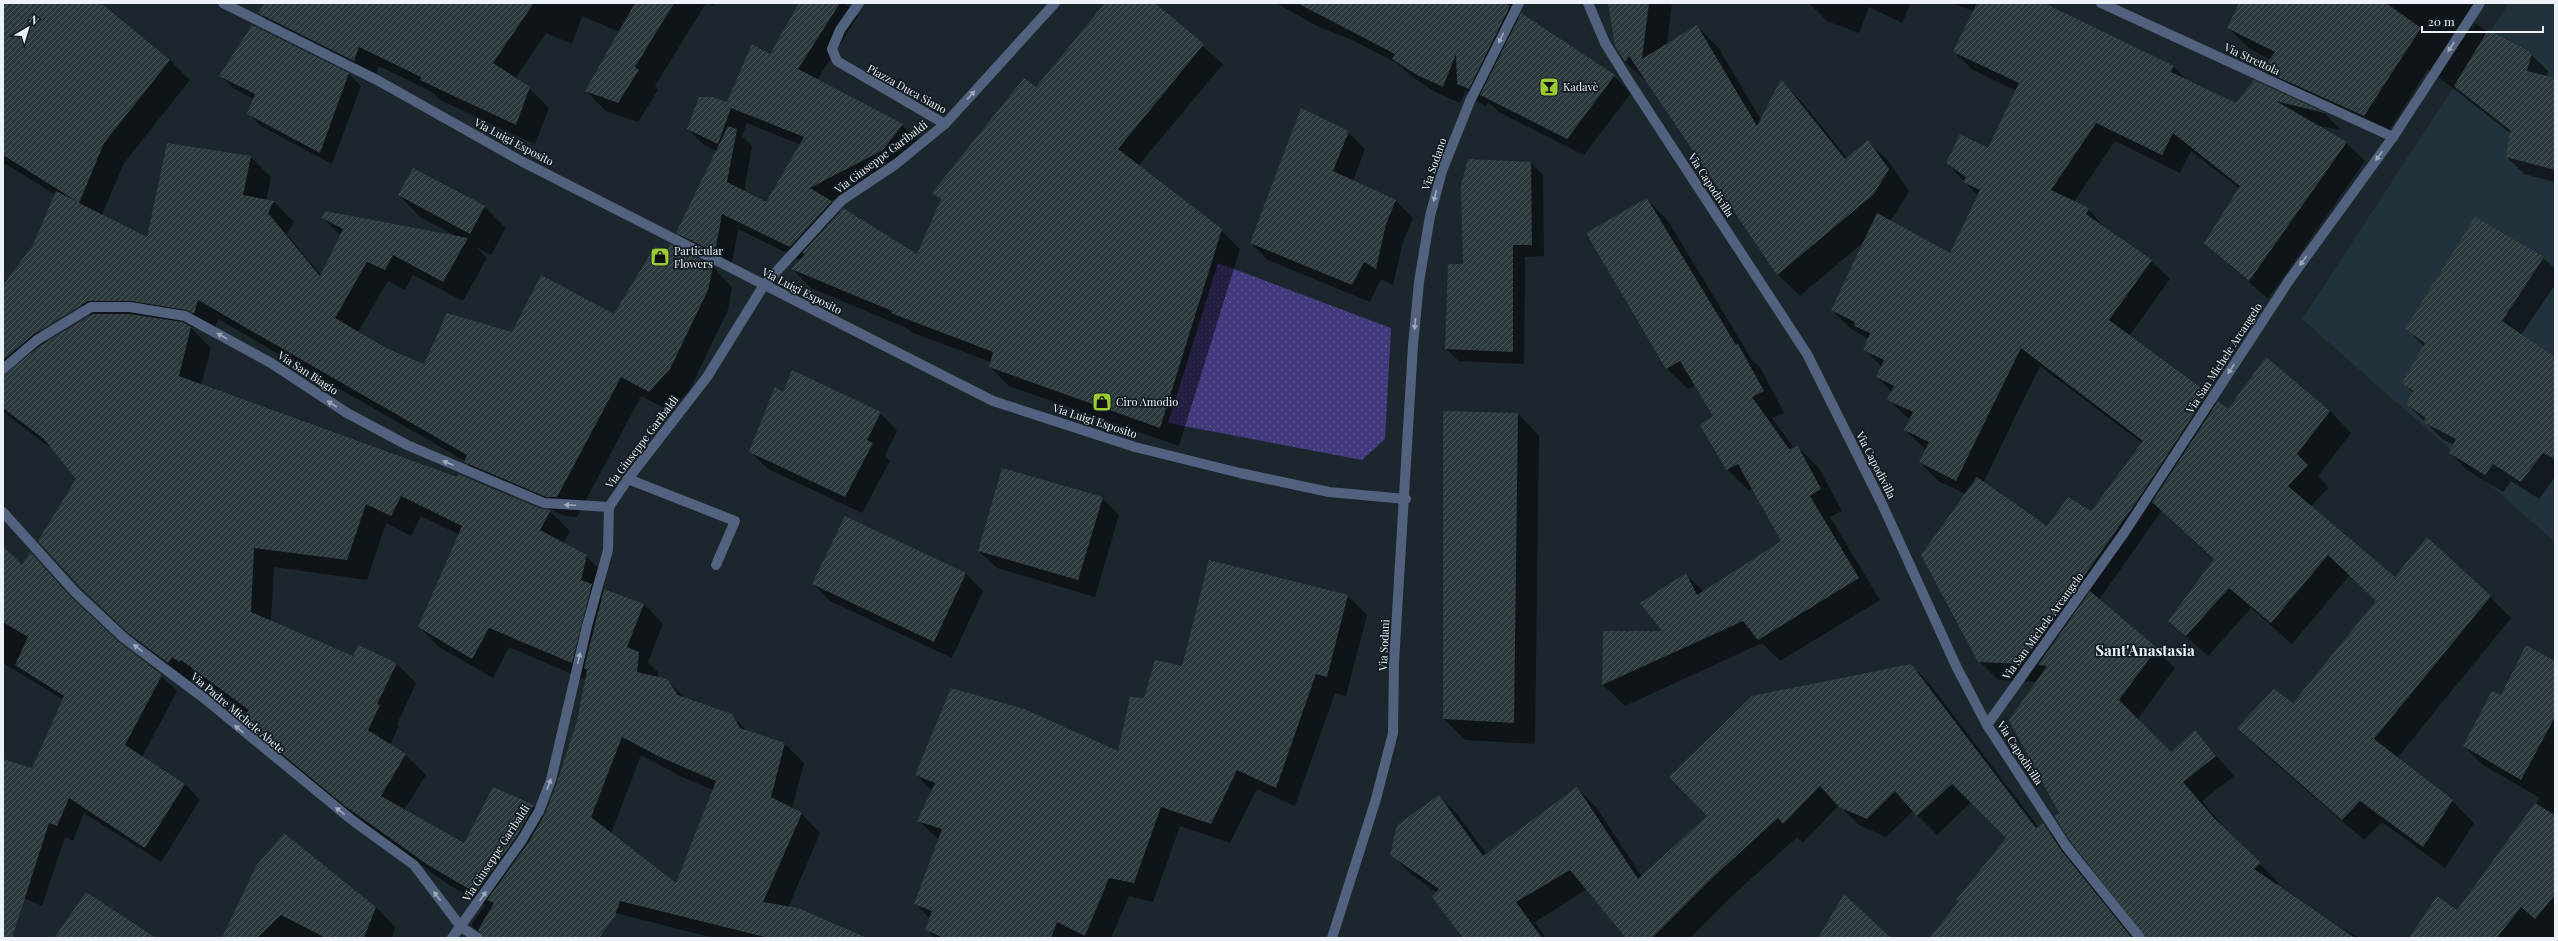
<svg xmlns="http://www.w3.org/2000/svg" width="2558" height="941" viewBox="0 0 2558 941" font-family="'Playfair Display',serif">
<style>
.built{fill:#22323d}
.green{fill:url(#green-dots)}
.shadow{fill:#0007;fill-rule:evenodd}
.building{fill:url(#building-hatch);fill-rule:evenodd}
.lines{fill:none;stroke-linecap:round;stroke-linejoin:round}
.lane{stroke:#51617e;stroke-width:10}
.street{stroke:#51617e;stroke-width:10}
.oneway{fill:#9eaaba}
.labels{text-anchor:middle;stroke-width:3.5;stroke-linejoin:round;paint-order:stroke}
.street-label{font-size:11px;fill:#ecf2f7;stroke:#131c23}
.poi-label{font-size:11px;fill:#ecf2f7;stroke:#131c23;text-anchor:start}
.district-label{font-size:15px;font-weight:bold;fill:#ecf2f7;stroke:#131c23}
</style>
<defs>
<pattern id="green-dots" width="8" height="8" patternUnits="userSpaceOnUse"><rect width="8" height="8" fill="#413a7c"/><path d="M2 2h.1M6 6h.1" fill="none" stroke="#5d578f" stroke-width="1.8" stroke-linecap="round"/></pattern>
<pattern id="building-hatch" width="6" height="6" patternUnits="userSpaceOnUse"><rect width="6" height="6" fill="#2c3a3d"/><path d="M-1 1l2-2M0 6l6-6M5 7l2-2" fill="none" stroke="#4b575a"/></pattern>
</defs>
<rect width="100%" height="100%" fill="#1c262d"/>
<path class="built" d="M2509 3H2555V542L2302 319Z"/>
<path class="green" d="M1218 263 1391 328 1385 439 1362 460 1168 423Z"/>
<g class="shadow">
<path d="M3 3H101L170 60 190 80 124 163 102 215 148 239 167 144 251 157 271 177 266 201 274 202 294 222 287 234 321 275 341 236 323 218 456 236 420 217 399 195 485 207 506 228 491 255 476 247 487 258 463 301 413 275 405 290 388 281 358 332 386 349 425 366 512 334 614 315 667 253 712 266 732 287 728 310 690 389 670 411 641 396 577 517 566 516 485 482 465 461 218 319 214 333 189 326 211 348 201 385 541 510 550 511 570 531 563 544 586 556 606 576 603 589 644 604 663 624 648 662 658 672V678L667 680 686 699 731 715 747 731 785 744 804 763 792 809 801 813 820 833 788 908 854 938H714L528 891 601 938H484L471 925 485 905 449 885 367 826 263 740 243 720 247 713 201 679 200 681 192 676 189 682 149 653 80 587 77 479 55 451 3 412V297L25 316 58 350 91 316 81 305 56 195 6 164 3 166ZM421 516 460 535 419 627 439 647 493 678 509 647 586 680 578 722 544 817 534 806 494 789 465 844 404 810 426 775 405 755 390 745 399 726 397 724 416 683 396 663 353 657 271 621 274 567 367 580 386 523 411 536ZM641 755 680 776 713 790 676 885 611 834Z"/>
<path d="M266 3H706L655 86 658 90 638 122 606 111 586 91 620 32 582 16 572 44 546 33 515 79 529 88 549 108 535 144 440 100 432 92 379 66 374 80 279 33 260 13Z"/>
<path d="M708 3H715L713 6Z"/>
<path d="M800 3H845L858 16 817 80 902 125 918 141 899 166 831 201 841 212 917 255 941 200 934 193 1036 88 1106 3H1154L1223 64 1138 166 1221 230 1240 249 1179 446 1009 386 990 367 991 362 911 332 907 328 811 288 792 269 801 260 738 229 731 268 693 249 677 232 717 151 704 145 688 129 728 104 771 55ZM747 123 801 145 767 203 744 192 752 146 742 136Z"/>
<path d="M1276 3H1517L1514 11 1520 18 1614 76 1631 93 1584 155 1499 112 1488 102 1486 106 1476 101 1466 90 1460 103 1435 92 1411 76 1397 63 1352 40 1319 27Z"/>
<path d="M1609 3H1672L1667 44 1697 26 1718 47 1761 120 1781 81 1802 102 1847 158 1868 141 1889 162 1909 191 1895 215 1889 221 1950 254 1978 196 1947 163 1989 149 2017 91 1973 70 1954 52 1974 11 1950 3H2042L2173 66 2188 81 2236 105 2254 82 2325 114 2341 130 2315 125 2346 143 2365 161 2268 299 2205 243 2240 189 2191 151 2180 173 2115 141 2074 202 2088 209 2106 229 2151 261 2170 279 2129 336 2217 404 2228 410 2330 411 2351 433 2318 476 2329 487 2311 506 2396 578 2490 597 2511 618 2397 758 2452 801 2474 823 2445 868 2382 822 2364 840 2259 749 2238 728 2294 704 2377 602 2350 575 2292 644 2251 608 2208 656 2169 621 2214 560 2162 510 2099 600 2175 668 2137 720 2171 753 2195 731 2234 776 2202 801 2230 835 2279 883 2276 885 2330 922 2360 938H2147L2060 814 2037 682 1998 680 1979 661 1966 494 1938 481 1920 462 1926 450 1905 430 1910 420 1889 400 1892 392 1877 377 1882 367 1864 349 1869 339 1851 329 1832 310 1866 240 1800 296 1778 275 1647 82 1625 62 1615 46ZM2040 366 2142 443 2092 512 2047 527 1983 483Z"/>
<path d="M1809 3H1911L1902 23 1869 7 1859 33 1827 21Z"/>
<path d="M2240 3H2474L2464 19 2473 28 2475 24 2531 54 2548 71 2547 77 2555 79V182L2524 174 2507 157 2510 133 2428 69 2385 137 2284 90 2263 70 2271 60 2249 48 2228 28Z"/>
<path d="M252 26 349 74 361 86 332 164 261 126 249 114 254 99 233 88 221 76Z"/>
<path d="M1348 132 1365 149 1353 181 1396 201 1413 218 1403 242 1393 285 1381 279 1370 302 1268 260 1251 243Z"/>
<path d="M1531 163 1543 175 1544 256 1525 257 1524 364 1459 361 1446 349 1464 265Z"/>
<path d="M1647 199 1668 221 1752 360 1760 367 1784 413 1772 418 1794 448 1798 447 1819 468 1842 511 1830 517 1880 600 1780 661 1762 643 1625 706 1603 685 1604 632H1664L1686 574 1704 592 1782 542 1753 489 1749 491 1727 469 1715 416 1696 385 1688 389 1666 368Z"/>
<path d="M2543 258 2555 268V285L2521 335 2555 358V477L2539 499 2511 481 2503 492 2467 470 2450 453 2454 445 2442 439 2407 404 2413 393 2403 383 2424 347 2407 329Z"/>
<path d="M784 393 880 413 897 431 885 456 890 461 862 513 768 469 751 452Z"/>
<path d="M1518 414 1539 436 1535 744 1465 740 1444 719Z"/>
<path d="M1102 498 1119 515 1095 597 997 568 979 551Z"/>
<path d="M845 517 966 574 983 591 952 658 830 601 813 584Z"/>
<path d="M3 546 22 567 31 554 80 607 119 644 161 676 177 691 142 757 185 784 200 800 161 862 84 813 73 841 65 837 42 906 17 895 3 913V760L33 770 64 700 3 663Z"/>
<path d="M1348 596 1367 615 1346 696 1335 693 1295 806 1257 789 1230 843 1180 826 1153 902 1129 896 1111 938H935L926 929 930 919 915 903 939 840 918 820 932 791 916 775 1119 753 1145 699 1182 667Z"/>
<path d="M2555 662V938H2410L2457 912 2540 798 2483 765 2464 746 2502 696Z"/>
<path d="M1911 665 1930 684 2039 828 2043 825 2062 844 2134 938H1931L2007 838 1971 802 1937 835 1913 811 1886 837 1859 825 1839 805 1803 843 1797 837 1731 897 1690 938H1627L1587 889 1535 922 1546 938H1464L1437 893 1411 874 1392 855 1439 796 1458 815 1487 855 1577 788 1596 807 1642 877Z"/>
<path d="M257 866 376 907 395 927 392 938H230Z"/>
</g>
<g class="building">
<path d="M3 3H101L170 60 104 143 79 203 147 237 167 143 251 156 243 195 274 201 268 213 320 276 343 229 322 218 325 211 468 238 443 282 393 255 385 270 367 262 335 318 386 348 424 364 447 313 512 332 541 275 614 314 655 246 667 251 670 244 713 266 708 290 670 369 649 392 621 377 557 497H546L464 462 467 455 198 300 194 314 186 310 131 301H88L34 334 3 360V285L33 245 56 191 78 202 3 155Z"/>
<path d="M265 3H534L493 63 530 87 516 125 420 80 421 77 359 47 354 61 258 13Z"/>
<path d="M635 3H674L635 67 639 70 618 103 585 91Z"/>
<path d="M799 3H840L798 69 903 124 883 150 810 188 832 201 790 247 722 214 715 252 676 233 728 126 737 129 727 182 766 202 804 137 731 108 718 144 687 129 699 97H712L727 102 752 44 770 54Z"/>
<path d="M1105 3H1155L1204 44 1118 149 1222 229 1160 428 989 367 993 352 891 313 892 311 791 269 805 254 802 253 843 208 917 254 941 199 932 193 1024 78 1036 87Z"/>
<path d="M1297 3H1505L1510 6 1469 89 1457 84 1456 54 1443 87 1417 75 1392 59 1395 54Z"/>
<path d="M1608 3H1649L1642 59 1697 25 1757 126 1781 79 1845 159 1868 140 1889 169 1874 194 1777 275 1629 56 1625 62 1615 46Z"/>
<path d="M1977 3H2044L2174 66 2171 72 2236 103 2254 80 2325 113 2276 101 2347 142 2249 281 2204 243 2240 186 2173 133 2162 155 2096 123 2051 190 2089 208 2086 214 2152 260 2109 320 2208 393 2137 501 2022 664 1978 662 1921 555 1977 477 2047 526 2068 497 2091 511 2143 441 2021 348 1956 481 1919 462 1929 442 1904 430 1913 412 1887 400 1894 386 1876 377 1884 360 1863 350 1870 333 1854 326 1855 322 1831 310 1877 213 1950 253 1980 190 1963 182 1966 177 1946 163 1960 134 1988 148 2019 83 1953 52Z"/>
<path d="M2239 3H2386L2421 28 2364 116 2262 70 2275 52 2227 28Z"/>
<path d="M1521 13 1615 75 1567 139 1480 95Z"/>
<path d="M252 25 349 73 320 153 247 114 255 94 219 76Z"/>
<path d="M2488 30 2532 53 2527 71 2555 78V170L2506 157 2510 130 2454 86Z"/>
<path d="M1301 108 1349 131 1333 171 1396 200 1386 224 1376 269 1364 262 1352 285 1250 243Z"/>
<path d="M1468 159 1531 162 1532 245H1513V352L1445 349 1448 264H1463L1461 185Z"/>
<path d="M413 168 485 206 470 234 398 195Z"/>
<path d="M1647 198 1736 345 1738 344 1764 391 1752 397 1789 449 1798 446 1821 489 1810 496 1859 578 1758 640 1743 621 1602 685 1603 631H1662L1640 603 1686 573 1697 595 1781 541 1738 464 1726 470 1700 425 1713 416 1680 361 1666 369 1586 233Z"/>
<path d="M2475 217 2544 257 2502 321 2555 357V459L2543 453 2521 482 2493 464 2485 475 2449 453 2456 439 2423 422 2426 418 2406 404 2413 391 2402 383 2425 343 2405 329Z"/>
<path d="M93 314H129L183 322 191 327 179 376 457 477 458 474 541 509 551 510 540 530 587 555 581 580 592 584 572 663 489 628 472 659 418 627 462 526 401 496 391 516 366 504 347 560 254 548 251 612 353 656 358 645 397 663 377 704 380 705 368 730 406 754 381 796 464 843 493 787 534 805 517 836 476 893 428 865 345 806 241 720 249 710 181 660 179 662 172 657 168 663 128 633 80 587 38 541 76 479 44 439 3 408V375L41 345Z"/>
<path d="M2266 357 2330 411 2297 454 2308 465 2288 486 2395 577 2427 537 2491 596 2374 739 2453 800 2423 847 2360 801 2342 820 2237 728 2274 689 2293 703 2376 601 2328 555 2271 623 2229 588 2186 636 2168 621 2214 559 2152 502 2218 401 2228 409Z"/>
<path d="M792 370 881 412 867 440 873 443 845 497 749 452 775 387 783 392Z"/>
<path d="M1443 411 1518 413 1514 723 1443 719Z"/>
<path d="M1002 468 1103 497 1078 580 978 551Z"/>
<path d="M845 516 966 573 934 642 812 584Z"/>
<path d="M3 546 22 565 30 552 71 597 120 643 162 675 125 745 185 784 145 848 69 798 57 826 49 823 12 938H3V759L32 768 64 696 15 665 28 637 3 622Z"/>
<path d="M1209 560 1348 595 1327 677 1316 674 1276 788 1237 770 1211 824 1161 807 1134 883 1109 878 1085 936 1057 922 1051 938H944L925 930 932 911 914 904 942 829 917 821 935 783 915 775 951 688 1024 709 1118 751 1130 697 1144 698 1155 660 1182 666Z"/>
<path d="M604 589 644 604 627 647 639 652 637 672 667 679 678 695 732 714 740 728 785 743 771 797 802 813 763 902 798 908 867 938H769L620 901 615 916 599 938H484L478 930 494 903 487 900 528 843 545 814 557 782 577 721 587 670 584 668ZM622 737 660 757 716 781 676 883 591 817Z"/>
<path d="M2090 591 2157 648 2119 700 2171 752 2195 730 2216 756 2183 782 2214 818 2261 863 2254 869 2355 938H2146L2071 842 2054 816 2059 813 2009 720 2047 666 2038 665Z"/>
<path d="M2526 645 2555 661V717L2521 780 2463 746 2492 691 2501 695Z"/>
<path d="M1911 664 2036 828 2043 823 2061 850 2132 938H1930L1958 902 1956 900 2006 838 1952 784 1917 816 1895 791 1867 819 1839 807 1820 786 1783 824 1778 818 1712 878 1652 938H1626L1570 870 1516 902 1542 938H1463L1432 897 1439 889 1390 855 1397 825 1439 795 1483 856 1577 787 1638 879 1707 816 1669 777 1752 696Z"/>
<path d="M2535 803 2555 815V895L2535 919 2521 907 2497 938H2409L2437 896 2457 910Z"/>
<path d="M284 833 376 907 364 938H326L281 915 257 938H222L256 866Z"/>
<path d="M86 892 156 938H54Z"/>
<path d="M1844 894 1891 938H1818Z"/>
</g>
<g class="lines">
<path class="lane" d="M628 479 735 521 716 565"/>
<g class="street">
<path d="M223 3 377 80 521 161 993 401 1135 447 1240 473 1329 492 1406 499"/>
<path d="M859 3 840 30 832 49 837 61 945 124"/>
<path d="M1588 3 1605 43 1630 83 1807 354 1882 504 1957 668 1987 725 2066 846 2140 938"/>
<path d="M2101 3 2393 137"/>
<path d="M3 369 37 340 91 307H130L185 316 271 363 347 413 407 445 544 503 609 507"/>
<path d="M3 512 75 592 124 638 205 699 352 820 414 865 461 927 478 938"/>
<path d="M1987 725 2124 533 2290 279 2393 137 2480 3"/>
<path d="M452 938 522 840 539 811 551 780 587 626 608 550 609 507 628 479 707 377 764 285 842 200 896 164 945 124 1055 3"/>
<path d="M1332 938 1376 799 1393 733 1394 663 1413 345 1419 282 1430 216 1442 171 1470 101 1519 3"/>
</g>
</g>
<defs><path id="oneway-solid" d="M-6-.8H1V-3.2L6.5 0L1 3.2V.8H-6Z"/></defs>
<g class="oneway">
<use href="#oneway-solid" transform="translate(1501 38) rotate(117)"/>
<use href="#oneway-solid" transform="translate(2451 47) rotate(123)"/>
<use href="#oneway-solid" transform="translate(971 95) rotate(-48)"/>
<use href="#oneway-solid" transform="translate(2379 156) rotate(126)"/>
<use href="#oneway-solid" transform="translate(1435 196) rotate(104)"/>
<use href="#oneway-solid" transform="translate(2303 261) rotate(126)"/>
<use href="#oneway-solid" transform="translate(1415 324) rotate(95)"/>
<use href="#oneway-solid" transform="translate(222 336) rotate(-151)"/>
<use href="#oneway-solid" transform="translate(2231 369) rotate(123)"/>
<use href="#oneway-solid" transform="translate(332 404) rotate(-148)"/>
<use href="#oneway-solid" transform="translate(448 463) rotate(-157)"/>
<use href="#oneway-solid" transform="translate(570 505) rotate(-177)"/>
<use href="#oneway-solid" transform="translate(138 648) rotate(-143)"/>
<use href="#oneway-solid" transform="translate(579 658) rotate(-77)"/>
<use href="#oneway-solid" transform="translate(239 729) rotate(-140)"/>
<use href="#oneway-solid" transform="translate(549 784) rotate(-70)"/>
<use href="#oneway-solid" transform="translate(340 811) rotate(-142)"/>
<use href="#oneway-solid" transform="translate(437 896) rotate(-127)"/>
<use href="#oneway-solid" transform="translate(483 896) rotate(-55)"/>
</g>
<defs>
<g id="bar-square" transform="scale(1)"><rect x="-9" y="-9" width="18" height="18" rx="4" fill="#9bcb32" stroke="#131c23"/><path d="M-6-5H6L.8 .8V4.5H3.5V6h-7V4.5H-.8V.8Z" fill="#111"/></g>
<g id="shop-square" transform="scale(1)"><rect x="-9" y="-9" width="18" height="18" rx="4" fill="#9bcb32" stroke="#131c23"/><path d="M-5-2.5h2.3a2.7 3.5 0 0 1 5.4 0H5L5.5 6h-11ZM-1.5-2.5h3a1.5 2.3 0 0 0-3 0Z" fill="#111"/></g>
</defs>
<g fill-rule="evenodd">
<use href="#bar-square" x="1549" y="87"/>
<use href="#shop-square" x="660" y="257"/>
<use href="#shop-square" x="1102" y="402"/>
</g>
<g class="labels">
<g class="street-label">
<text transform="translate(2252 59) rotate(25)" y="4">Via Strettola</text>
<text transform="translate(907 89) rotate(29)" y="4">Piazza Duca Siano</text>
<text transform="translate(514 142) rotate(28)" y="4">Via Luigi Esposito</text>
<text transform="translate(881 157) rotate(-37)" y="4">Via Giuseppe Garibaldi</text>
<text transform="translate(1434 164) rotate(-71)" y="4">Via Sodano</text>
<text transform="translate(1711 185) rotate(57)" y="4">Via Capodivilla</text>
<text transform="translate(802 291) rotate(27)" y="4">Via Luigi Esposito</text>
<text transform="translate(2224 358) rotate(-57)" y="4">Via San Michele Arcangelo</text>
<text transform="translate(308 373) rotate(33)" y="4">Via San Biagio</text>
<text transform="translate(1095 421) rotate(18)" y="4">Via Luigi Esposito</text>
<text transform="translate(642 442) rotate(-53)" y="4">Via Giuseppe Garibaldi</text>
<text transform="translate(1876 465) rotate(63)" y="4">Via Capodivilla</text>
<text transform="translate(2043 626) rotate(-54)" y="4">Via San Michele Arcangelo</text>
<text transform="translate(1384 645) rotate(-87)" y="4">Via Sodani</text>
<text transform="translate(238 713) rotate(40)" y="4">Via Padre Michele Abete</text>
<text transform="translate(2020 753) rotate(57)" y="4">Via Capodivilla</text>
<text transform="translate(496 853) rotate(-57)" y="4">Via Giuseppe Garibaldi</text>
</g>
<g class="poi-label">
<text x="1563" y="91">Kadavè</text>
<text x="674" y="255">Particular<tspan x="674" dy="13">Flowers</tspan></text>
<text x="1116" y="406">Ciro Amodio</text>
</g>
<g class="district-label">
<text x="2145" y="656">Sant'Anastasia</text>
</g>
</g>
<rect width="2558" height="941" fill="none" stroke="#ecf2f7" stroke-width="8"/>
<g transform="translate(28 28) rotate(38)" stroke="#131c23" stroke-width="3" paint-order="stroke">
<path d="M0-3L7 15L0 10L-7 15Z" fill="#ecf2f7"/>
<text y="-6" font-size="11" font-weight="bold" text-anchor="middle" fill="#ecf2f7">N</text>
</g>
<path d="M2422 26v6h121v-6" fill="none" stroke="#ecf2f7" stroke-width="2"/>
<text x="2428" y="26" font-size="12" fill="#ecf2f7" stroke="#131c23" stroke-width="3" paint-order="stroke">20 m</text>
</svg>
